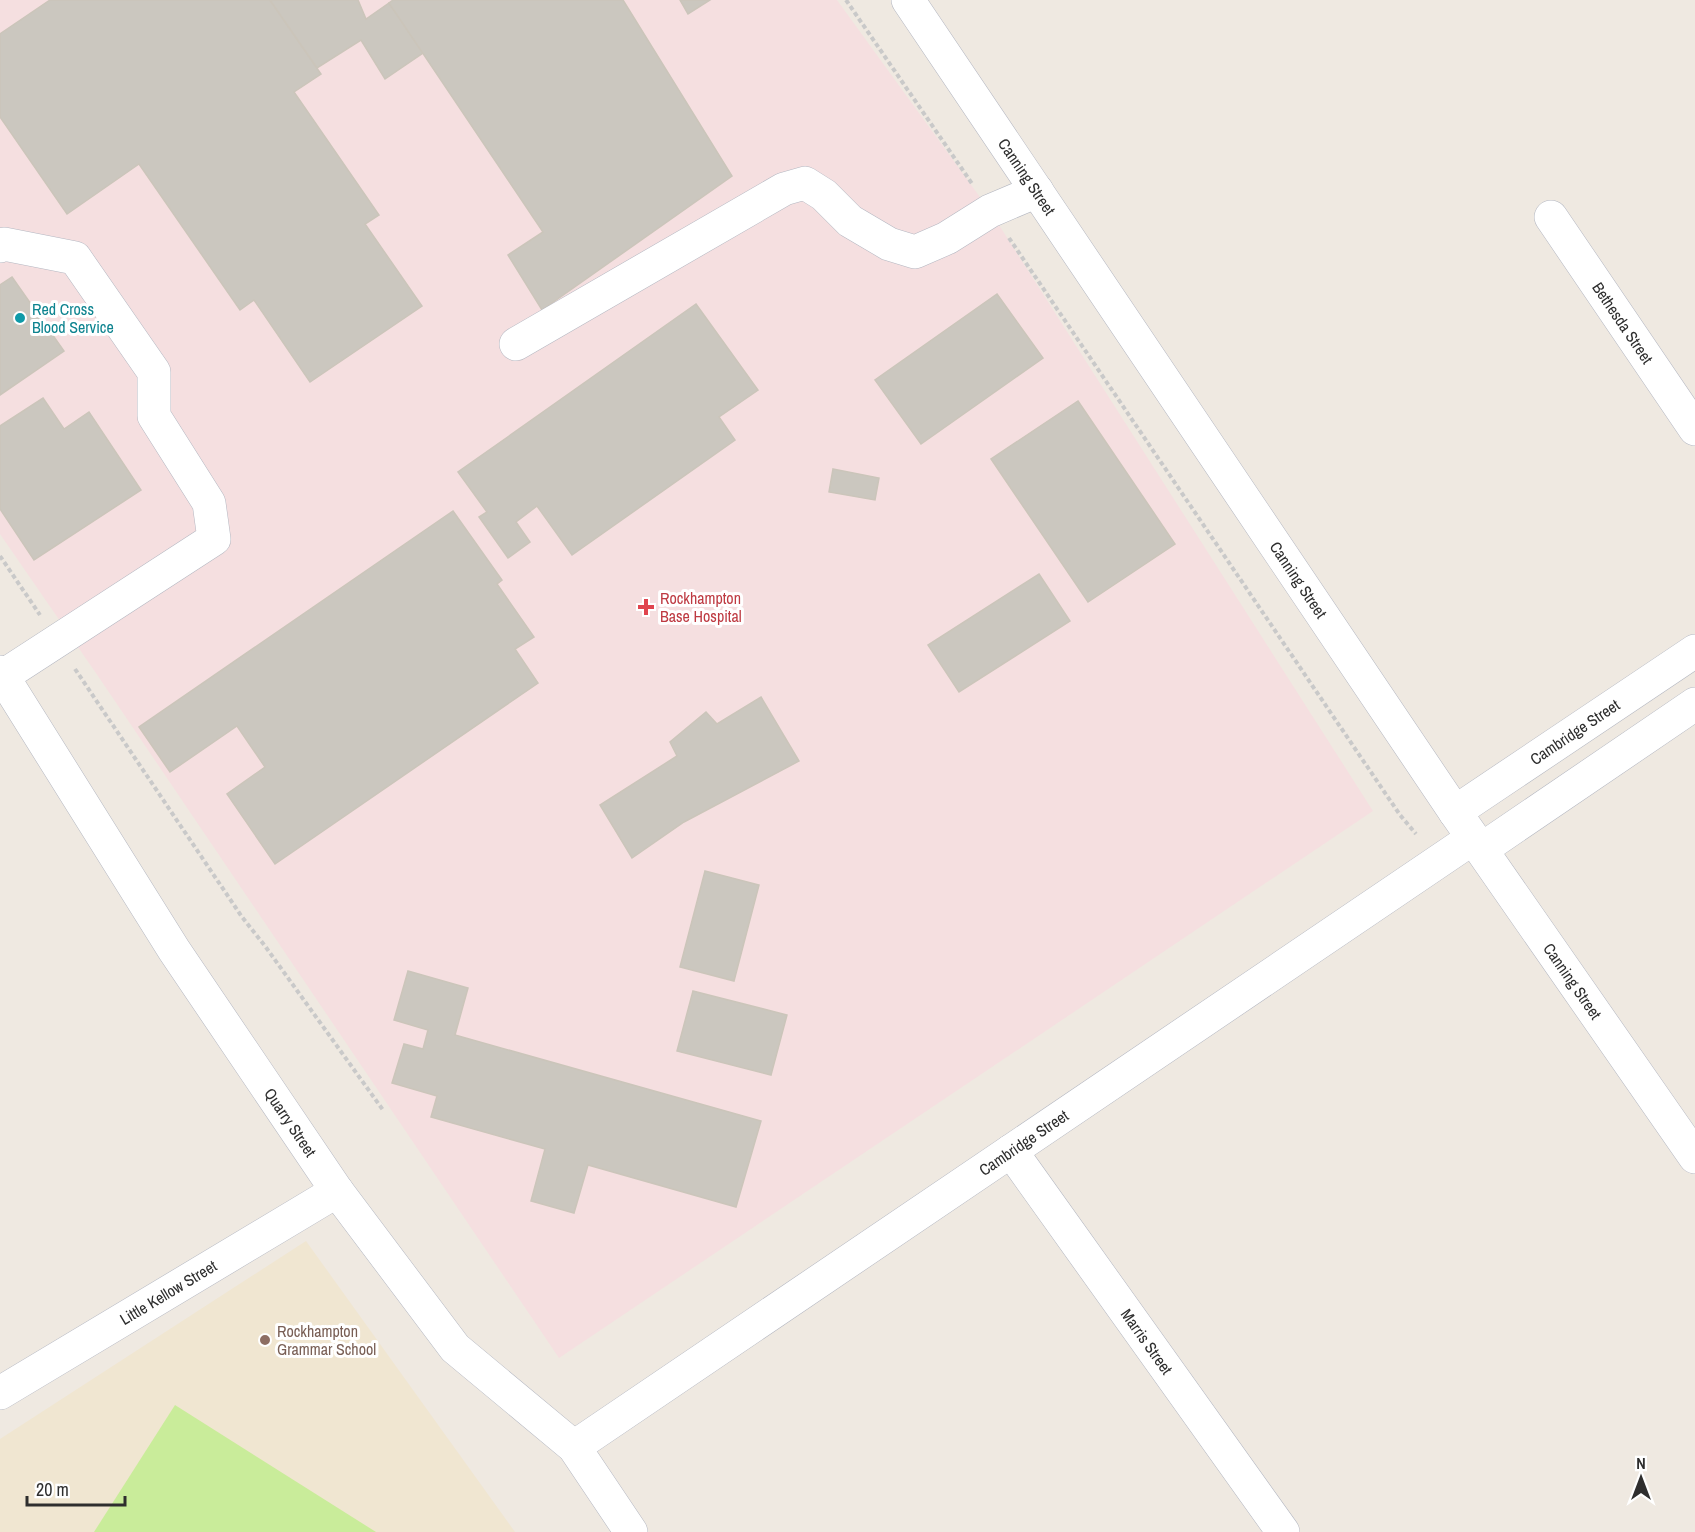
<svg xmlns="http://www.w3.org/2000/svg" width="1695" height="1532" viewBox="0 0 1695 1532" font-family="'Archivo Narrow',sans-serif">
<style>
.education{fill:#f0e6d1}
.medical{fill:#f5dfe0}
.pitch{fill:#c9ec9a}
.building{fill:#cbc7bf;stroke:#cbc5ba;stroke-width:1.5}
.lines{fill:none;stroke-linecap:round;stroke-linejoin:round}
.minor-casing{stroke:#b4b7c1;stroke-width:34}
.path{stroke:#c9c9c9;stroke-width:4;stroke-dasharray:4.5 3;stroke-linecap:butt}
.minor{stroke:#fff;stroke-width:33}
.culture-dot{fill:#0f9aa8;stroke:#fff;stroke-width:2}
.health-dot{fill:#e0444e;stroke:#fff;stroke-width:2}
.education-dot{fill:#8d6e63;stroke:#fff;stroke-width:2}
.labels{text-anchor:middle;stroke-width:6;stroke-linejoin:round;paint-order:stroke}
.street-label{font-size:16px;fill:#2e2e2e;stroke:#fff}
.culture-label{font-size:16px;fill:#0d838f;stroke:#fff;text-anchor:start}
.health-label{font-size:16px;fill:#be3a42;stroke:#fff;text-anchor:start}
.education-label{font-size:16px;fill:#785e54;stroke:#fff;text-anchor:start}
</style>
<rect width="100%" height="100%" fill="#efe9e1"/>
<path class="education" d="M306 1241 515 1532H0V1439Z"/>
<path class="medical" d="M0 0H837L990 211 1373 811 559 1358 100 679 0 534Z"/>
<path class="pitch" d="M175 1405 376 1532H94Z"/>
<g class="building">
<path d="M50 0H270L321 74 294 92 379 215 365 224 422 306 310 382 254 300 240 310 139 164 67 214 0 117V34Z"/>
<path d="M270 0H358L366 19 389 3 423 53 385 79 361 40 317 68Z"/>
<path d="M393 0H623L732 176 542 310 508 255 543 232 389 3Z"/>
<path d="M680 0H710L688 14Z"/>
<path d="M12 277 64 351 0 395V285Z"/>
<path d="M997 294 1043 358 921 444 875 380Z"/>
<path d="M696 304 758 390 719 417 735 440 572 555 537 506 516 522 530 542 508 558 479 517 487 512 458 472Z"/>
<path d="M43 398 64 429 89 412 141 490 34 560 0 509V426Z"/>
<path d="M1078 401 1175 544 1088 602 991 459Z"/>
<path d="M833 469 879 478 875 500 829 492Z"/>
<path d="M453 511 502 580 497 584 534 637 515 649 538 683 275 864 227 794 265 767 237 726 170 772 139 727Z"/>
<path d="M1039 574 1070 621 959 692 928 645Z"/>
<path d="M761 697 799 761 684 822 632 858 600 805 677 756 670 742 706 712 717 724Z"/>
<path d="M705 871 759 885 734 981 680 967Z"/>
<path d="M408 971 468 988 455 1035 761 1121 736 1207 588 1165 574 1213 531 1201 545 1149 431 1117 437 1096 392 1083 404 1044 423 1049 428 1030 394 1020Z"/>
<path d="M693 991 787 1015 771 1075 677 1051Z"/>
</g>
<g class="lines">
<g class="minor-casing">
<g id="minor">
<path id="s1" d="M908 0 1455 812 1695 1157"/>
<path id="s2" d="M1551 217 1695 429"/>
<path d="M0 246 4 244 75 258 154 372V416L209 503 214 539 3 676"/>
<path d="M516 344 784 189 805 183 824 195 850 221 889 244 915 252 947 238 990 211 1037 191"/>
<path id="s3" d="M0 672 174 950 337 1191 455 1348 574 1447 631 1532"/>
<path id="s4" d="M1455 812 1695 651"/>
<path d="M1482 849 1695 704"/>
<path id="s5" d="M1011 1151 1283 1532"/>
<path id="s6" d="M0 1393 337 1191"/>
<path id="s7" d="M574 1447 1473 838"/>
</g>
</g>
<g class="path">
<path d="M846 0 973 185"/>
<path d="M1009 238 1400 815 1416 834"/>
<path d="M0 556 40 615"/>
<path d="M75 669 242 917 265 946 383 1110"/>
</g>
<use href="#minor" class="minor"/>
</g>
<circle class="culture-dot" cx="20" cy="318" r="6"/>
<path class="health-dot" d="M643 598h6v6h6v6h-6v6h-6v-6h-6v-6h6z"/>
<circle class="education-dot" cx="265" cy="1340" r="6"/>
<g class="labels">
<g class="street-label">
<text dy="6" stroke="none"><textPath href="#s1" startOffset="213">Canning Street</textPath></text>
<text dy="6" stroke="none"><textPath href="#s2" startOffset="128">Bethesda Street</textPath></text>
<text dy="6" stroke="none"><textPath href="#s1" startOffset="699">Canning Street</textPath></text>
<text dy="6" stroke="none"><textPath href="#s4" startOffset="144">Cambridge Street</textPath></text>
<text dy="6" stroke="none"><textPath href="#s1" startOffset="1185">Canning Street</textPath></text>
<text dy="6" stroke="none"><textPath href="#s3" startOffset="536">Quarry Street</textPath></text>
<text dy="6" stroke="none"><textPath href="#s7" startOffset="543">Cambridge Street</textPath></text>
<text dy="6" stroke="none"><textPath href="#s6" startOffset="196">Little Kellow Street</textPath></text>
<text dy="6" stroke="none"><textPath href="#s5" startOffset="234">Marris Street</textPath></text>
</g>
<g class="culture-label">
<text x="32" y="315">Red Cross<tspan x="32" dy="18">Blood Service</tspan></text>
</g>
<g class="health-label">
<text x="660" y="604">Rockhampton<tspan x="660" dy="18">Base Hospital</tspan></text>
</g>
<g class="education-label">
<text x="277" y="1337">Rockhampton<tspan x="277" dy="18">Grammar School</tspan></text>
</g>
</g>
<g transform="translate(1641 1478)" stroke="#ffffff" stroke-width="4.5" paint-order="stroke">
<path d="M0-4.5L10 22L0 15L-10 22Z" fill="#2e2e2e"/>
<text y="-9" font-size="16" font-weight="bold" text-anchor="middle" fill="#2e2e2e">N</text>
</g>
<path d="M27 1496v9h98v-9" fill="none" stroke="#2e2e2e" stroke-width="3"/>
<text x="36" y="1496" font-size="18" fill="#2e2e2e" stroke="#ffffff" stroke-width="4.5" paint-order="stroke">20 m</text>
</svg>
